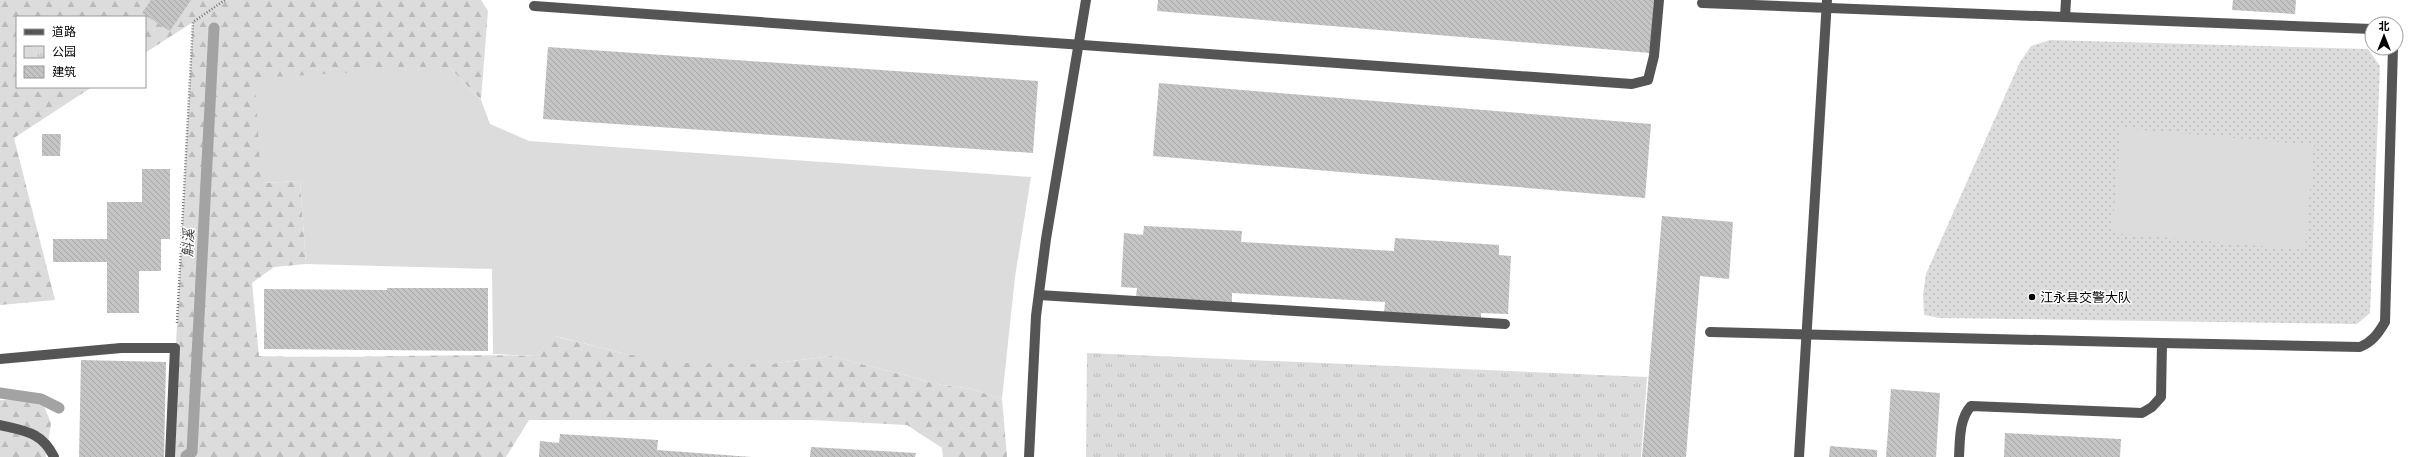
<svg xmlns="http://www.w3.org/2000/svg" width="2420" height="457" viewBox="0 0 2420 457" font-family="Lato,'Noto Sans SC',sans-serif">
<style>
.grass{fill:url(#grass-dots)}
.forest{fill:url(#forest-firs)}
.park{fill:url(#park-tufts)}
.garden{fill:#dcdcdc}
.lines{fill:none;stroke-linecap:round;stroke-linejoin:round}
.stream{stroke:#a3a3a3;stroke-width:11}
.building{fill:url(#building-back-hatch)}
.path{stroke:#777;stroke-width:2.5;stroke-dasharray:1 2;stroke-linecap:butt}
.minor{stroke:#555;stroke-width:10}
.poi-dot{fill:#000;stroke:#fff;stroke-width:1.5}
.labels{text-anchor:middle;stroke-width:3;stroke-linejoin:round;paint-order:stroke}
.poi-label{font-size:13px;fill:#000;stroke:#fff;text-anchor:start}
.water-label{font-size:14px;font-style:italic;fill:#444;stroke:#fff}
</style>
<defs>
<pattern id="grass-dots" width="8" height="8" patternUnits="userSpaceOnUse"><rect width="8" height="8" fill="#dcdcdc"/><path d="M2 2h.1M6 6h.1" fill="none" stroke="#bbb" stroke-width="1.8" stroke-linecap="round"/></pattern>
<pattern id="forest-firs" width="22" height="20" patternUnits="userSpaceOnUse"><rect width="22" height="20" fill="#dcdcdc"/><path d="M5 1l3.5 6h-7zM16 11l3.5 6h-7z" fill="#bbb"/></pattern>
<pattern id="park-tufts" width="24" height="20" patternUnits="userSpaceOnUse"><rect width="24" height="20" fill="#dcdcdc"/><path d="M3 7l-1-3M5 7V3M7 7l1-3M15 17l-1-3M17 17v-4M19 17l1-3" fill="none" stroke="#bbb"/></pattern>
<pattern id="building-back-hatch" width="6" height="6" patternUnits="userSpaceOnUse"><rect width="6" height="6" fill="#c4c4c4"/><path d="M-1 5l2 2M0 0l6 6M5-1l2 2" fill="none" stroke="#a7a7a7"/></pattern>
</defs>
<rect width="100%" height="100%" fill="#fff"/>
<path class="grass" d="M2050 40 2368 49 2380 66 2370 313 2357 324 1939 318 1924 315 1923 295 1926 274 2020 62 2031 46Z"/>
<g class="forest">
<path d="M0 0H481L488 11 481 100 449 67 262 183 300 181 306 264 274 267 252 283 259 356C352 359 444 353 536 356L554 336 626 354 769 364 831 356 942 385 972 389 1002 399 1007 457H943L942 448 907 425 811 420H529L506 457H170L193 22 145 53V17H17V87H92L14 138 55 300 0 305Z"/>
<path d="M41 399 51 423 46 457H0V400Z"/>
</g>
<path class="park" d="M1087 353 1647 377 1641 457H1086Z"/>
<g class="garden">
<path d="M449 67 481 100 490 124 529 141 1031 177 1015 277 1002 399 972 389 942 385 831 356 769 364 682 363 626 354 555 336 536 356 493 354 492 269 306 264 300 181 261 183 255 78Z"/>
<path d="M2121 128 2314 145 2305 250 2112 233Z"/>
</g>
<g class="lines">
<g class="stream">
<path d="M0 393 41 399 59 408"/>
<path d="M186 456 192 452 214 28"/>
</g>
</g>
<g class="building">
<path d="M151 0H191L170 31 142 13Z"/>
<path d="M1158 0H1654L1650 53 1157 11Z"/>
<path d="M2233 0H2296L2295 14 2232 10Z"/>
<path d="M548 47 1038 81 1033 153 543 119Z"/>
<path d="M1159 83 1651 124 1645 198 1153 156Z"/>
<path d="M42 134H61L60 156H42Z"/>
<path d="M142 169H170V239H161V271H139V313H107V262H53V239H107V202H142Z"/>
<path d="M1662 216 1733 222 1729 279 1700 276 1686 457H1642Z"/>
<path d="M1144 226 1242 231 1241 242 1394 251 1395 238 1499 245V255L1511 256 1508 314 1481 313V320L1384 314 1385 302 1232 293V302L1136 297 1137 288 1121 287 1124 233 1143 235Z"/>
<path d="M387 288H488V351L264 349V289L387 290Z"/>
<path d="M81 360 166 362 164 457H79Z"/>
<path d="M1891 389 1940 393 1936 457H1886Z"/>
<path d="M2005 433 2121 439 2120 457H2004Z"/>
<path d="M560 434 658 440 657 450 752 457H539L540 441 559 443Z"/>
<path d="M1830 446 1877 450V457H1829Z"/>
<path d="M811 447 916 453 915 457H810Z"/>
</g>
<g class="lines">
<path class="path" d="M177 323 193 22 225 0"/>
<g class="minor">
<path d="M1702 3 2372 29"/>
<path d="M534 6 1632 84 1648 80 1654 56 1659 0"/>
<path d="M2065 17 2066 0"/>
<path d="M1039 295 1505 324"/>
<path d="M1710 332 2162 343 2161 397 2152 407 2142 413 1971 406C1959 419 1960 440 1959 457"/>
<path d="M2162 343 2360 347C2372 342 2378 334 2385 322L2393 48"/>
<path d="M0 359 121 348H175L170 457"/>
<path d="M0 425C25 431 42 432 54 457"/>
<path d="M1029 457 1036 316 1046 239 1086 0"/>
<path d="M1799 457 1827 0"/>
</g>
</g>
<circle class="poi-dot" cx="2032" cy="297" r="4"/>
<g class="labels">
<g class="poi-label">
<text x="2040" y="302">江永县交警大队</text>
</g>
<g class="water-label">
<text transform="translate(188 243) rotate(-87)" y="5">斛溪</text>
</g>
</g>
<rect x="16" y="16" width="130" height="72" fill="#ffffff" stroke="#999999"/>
<rect x="24" y="29" width="20" height="6" fill="#555555" stroke="#999999"/>
<text x="52" y="36" font-size="12" fill="#000000">道路</text>
<rect x="24" y="46" width="20" height="12" fill="url(#park-tufts)" stroke="#999999"/>
<text x="52" y="56" font-size="12" fill="#000000">公园</text>
<rect x="24" y="66" width="20" height="12" fill="url(#building-back-hatch)" stroke="#999999"/>
<text x="52" y="76" font-size="12" fill="#000000">建筑</text>
<g transform="translate(2384 36)"><circle r="19" fill="#ffffff" stroke="#999999"/>
<path d="M0-3L7 15L0 10L-7 15Z" fill="#000000"/>
<text y="-6" font-size="11" font-weight="bold" text-anchor="middle" fill="#000000">北</text>
</g>
</svg>
